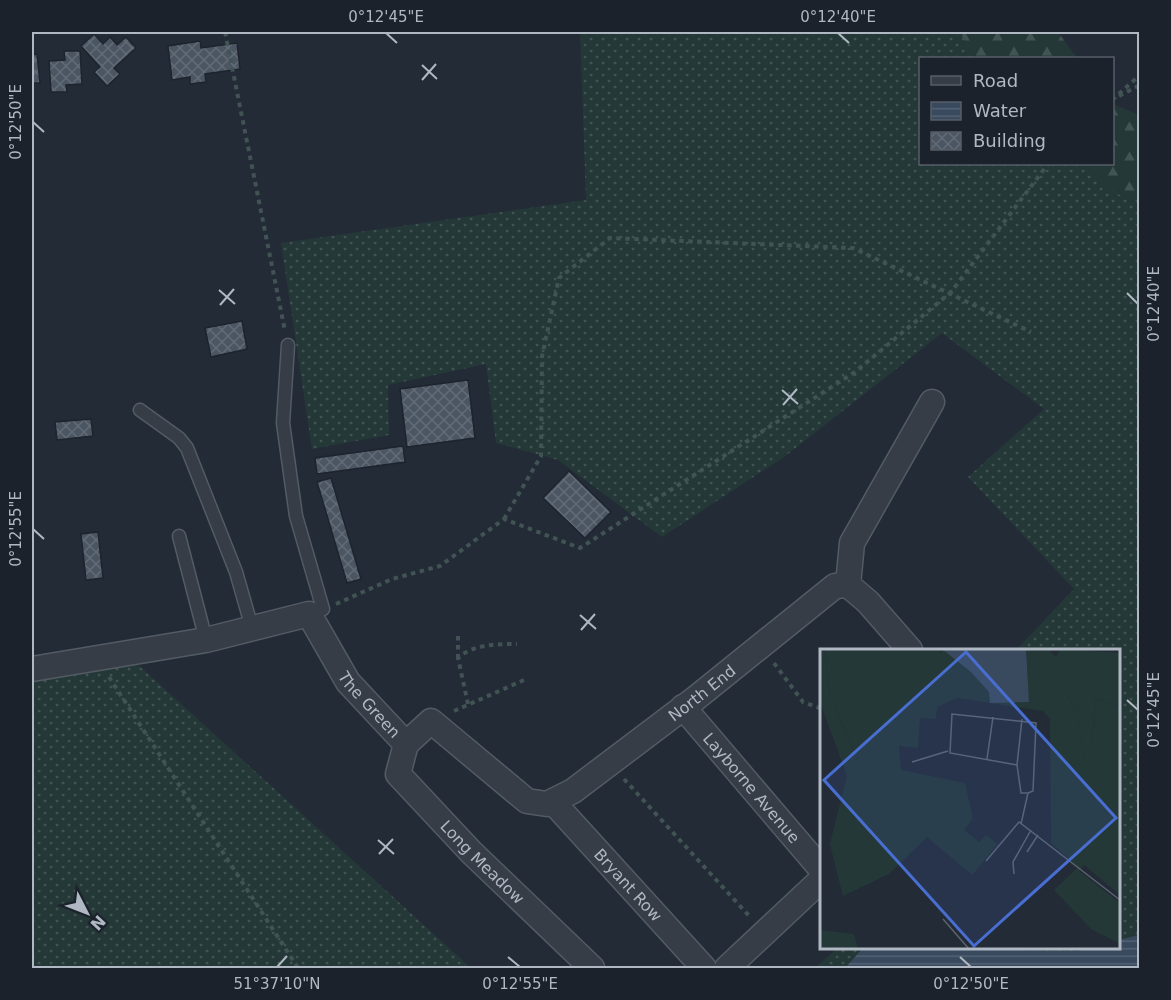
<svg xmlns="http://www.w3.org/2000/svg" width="1171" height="1000" viewBox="0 0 1171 1000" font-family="'DejaVu Sans',sans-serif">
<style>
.grass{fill:url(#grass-dots)}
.forest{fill:url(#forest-firs)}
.water{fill:url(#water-rules)}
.building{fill:url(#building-cross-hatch);stroke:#1d242d;stroke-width:1.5}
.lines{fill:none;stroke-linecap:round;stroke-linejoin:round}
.service-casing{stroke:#535b64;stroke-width:15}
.minor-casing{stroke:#535b64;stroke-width:27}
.path{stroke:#425354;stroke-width:4;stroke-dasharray:4.5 4.5;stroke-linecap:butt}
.service{stroke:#363d47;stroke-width:12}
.minor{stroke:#363d47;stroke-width:24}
.ticks{fill:none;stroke:#b0b8c3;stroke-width:2}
.labels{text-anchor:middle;stroke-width:4.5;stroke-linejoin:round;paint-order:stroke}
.street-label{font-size:16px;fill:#b0b8c3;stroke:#1b222b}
.inset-road{fill:none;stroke:#5b636e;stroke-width:1.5}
.view{fill:#496ed2;fill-opacity:0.15;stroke:#496ed2;stroke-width:3}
.inset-edge{fill:none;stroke:#b0b8c3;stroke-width:3}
.neatline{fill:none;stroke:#b0b8c3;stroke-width:2}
.ticks-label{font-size:15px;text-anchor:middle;fill:#b0b8c3}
</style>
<defs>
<pattern id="grass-dots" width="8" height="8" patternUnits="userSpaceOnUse" patternTransform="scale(1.5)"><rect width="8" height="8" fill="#253838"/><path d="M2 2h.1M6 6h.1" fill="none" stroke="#425353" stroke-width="1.8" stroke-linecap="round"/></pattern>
<pattern id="forest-firs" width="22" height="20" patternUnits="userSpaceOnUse" patternTransform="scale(1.5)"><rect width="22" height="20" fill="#253838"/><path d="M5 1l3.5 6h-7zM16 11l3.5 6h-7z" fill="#425353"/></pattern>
<pattern id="water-rules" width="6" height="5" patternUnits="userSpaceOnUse" patternTransform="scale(1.5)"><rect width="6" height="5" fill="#394a5e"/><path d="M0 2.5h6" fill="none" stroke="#536273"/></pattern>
<pattern id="building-cross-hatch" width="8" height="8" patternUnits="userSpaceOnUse" patternTransform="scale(1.5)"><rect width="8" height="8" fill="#4b5662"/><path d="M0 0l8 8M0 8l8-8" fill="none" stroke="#626c77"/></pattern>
</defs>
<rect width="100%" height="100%" fill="#222b36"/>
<g class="grass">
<path d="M580 32H959L977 58H920V164H1085L1117 193 1139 201V968H815L838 948H1118V650H1016L1074 589 968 477 1044 409 942 333 784 457 662 537 558 460 496 443 486 364 388 385 389 435 312 449 281 243 586 200Z"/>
<path d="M134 661 471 968H32V665Z"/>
</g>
<g class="forest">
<path d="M959 32H1058L1077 58H977Z"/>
<path d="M1113 104 1139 115V201L1117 194 1085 164H1112Z"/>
</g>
<path class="water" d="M1139 935V968H845L863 948 1077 951 1092 948H1118L1119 940Z"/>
<g class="building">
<path d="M94 34 103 44 110 37 117 45 126 37 136 48 114 68 120 74 107 86 94 72 100 67 81 46Z"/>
<path d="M200 41 201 48 237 43 240 69 205 74 206 82 190 84V77L172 80 168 46Z"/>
<path d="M64 51H80L82 84 66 85 67 92H51L49 61 65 60Z"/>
<path d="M37 54 40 83H33L32 91V55Z"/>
<path d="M242 321 247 349 211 357 205 328Z"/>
<path d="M468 380 475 438 407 447 400 389Z"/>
<path d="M91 419 93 436 57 440 55 422Z"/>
<path d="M403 446 405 462 317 474 315 458Z"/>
<path d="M569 471 611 512 585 538 543 498Z"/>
<path d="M331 478 361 579 347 583 317 482Z"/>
<path d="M98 532 103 578 86 580 81 534Z"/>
</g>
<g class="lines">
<g class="service-casing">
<g id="service">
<path d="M288 345 283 423 296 516 323 609 309 614"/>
<path d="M140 410 179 438 187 448 236 572 252 628"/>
<path d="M179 536 206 640"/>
</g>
</g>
<g class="minor-casing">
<g id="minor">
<path d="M848 585 852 543 932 402"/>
<path id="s1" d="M32 669 206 640 309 614 348 682 406 744 431 721 527 801 547 804 573 791 696 698 835 586 848 585 868 602 910 650"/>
<path id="s2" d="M683 707 822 870"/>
<path id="s3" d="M406 744 398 774 471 852 592 968"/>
<path id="s4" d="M553 802 704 968"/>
<path d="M727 968 822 879"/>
</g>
</g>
<g class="path">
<path d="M225 32 285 331"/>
<path d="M1119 96 1140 85"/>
<path d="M1112 100 1140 75"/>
<path d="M504 519 541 456 542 356 559 278 610 238 853 248 1031 332"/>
<path d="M336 604 392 579 440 566 504 519 580 548 855 372 951 292 1048 164"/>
<path d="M458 636V658"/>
<path d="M774 663 803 702 822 709"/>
<path d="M109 677 298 968"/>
<path d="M468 704 458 658C473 644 498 644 517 644"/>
<path d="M454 711 524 680"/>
<path d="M624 779 751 918"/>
</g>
<use href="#service" class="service"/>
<use href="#minor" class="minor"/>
</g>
<path class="ticks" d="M386 33 397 43M838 33 849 43M422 65 437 79M422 80 436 64M33 122 44 132M219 290 235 304M1127 293 1138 304M220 305 234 289M782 390 798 404M783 405 797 389M33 529 44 539M580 615 596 629M581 630 595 614M1127 700 1138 710M378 840 394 854M379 854 393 839M508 957 520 967M960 957 971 967M277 967 287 956"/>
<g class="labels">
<g class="street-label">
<text dy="6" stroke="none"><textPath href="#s1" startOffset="816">North End</textPath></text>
<text dy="6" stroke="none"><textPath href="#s1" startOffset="392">The Green</textPath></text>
<text dy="6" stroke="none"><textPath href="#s2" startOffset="106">Layborne Avenue</textPath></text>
<text dy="6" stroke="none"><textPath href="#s3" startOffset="153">Long Meadow</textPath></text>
<text dy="6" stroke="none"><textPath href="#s4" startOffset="112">Bryant Row</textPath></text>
</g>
</g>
<g transform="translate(820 649)">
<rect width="300" height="300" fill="#222b36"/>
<path d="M4 0H117L122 4V0H206L210 52 221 45H246L257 62 264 108 272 91 276 50 300 58V246L264 216 259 222 300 254V295L271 280 234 241 258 218 231 194 230 70 223 62 137 49 117 58 116 70 100 69 98 99 79 97 81 121 145 134 153 170 144 181 159 193 166 186 178 195 152 226 107 188 69 225 23 247 10 195 16 207 39 114 10 46ZM0 281 34 285 38 300H0Z" fill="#253838"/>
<path d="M0 0H9L4 1 10 46 39 114 38 148 27 195 16 207 10 195 27 127 0 53ZM206 0H228L236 8 240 0 300 4V58L276 50 272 91 264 110 257 62 246 45H221L209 53Z" fill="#253838"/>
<path d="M122 0H206L209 53 170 54 169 43 151 23Z" fill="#394a5e"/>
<path class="inset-road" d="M167 110 173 68M92 113 128 102M197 116 130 104 132 65 216 74 213 142 208 144M197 116 201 144H208L201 175M197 116 202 70M207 203 218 186M166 212 199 173 300 251M194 225 193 213 211 181M123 270 149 300"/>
<path class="view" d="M146 3 296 169 154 297 4 131Z"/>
<rect width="300" height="300" class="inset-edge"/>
</g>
<rect width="1171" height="1000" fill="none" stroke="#1b222b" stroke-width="66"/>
<rect x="919" y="57" width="195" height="108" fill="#1b222b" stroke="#575e68" stroke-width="1.5"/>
<rect x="931" y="76" width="30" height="9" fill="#363d47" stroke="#575e68" stroke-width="1.5"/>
<text x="973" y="87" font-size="18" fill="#b0b8c3">Road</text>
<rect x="931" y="102" width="30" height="18" fill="url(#water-rules)" stroke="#575e68" stroke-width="1.5"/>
<text x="973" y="117" font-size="18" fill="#b0b8c3">Water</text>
<rect x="931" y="132" width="30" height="18" fill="url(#building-cross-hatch)" stroke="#575e68" stroke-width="1.5"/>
<text x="973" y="147" font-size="18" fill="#b0b8c3">Building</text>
<g transform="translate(87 913) rotate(132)" stroke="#1b222b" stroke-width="4.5" paint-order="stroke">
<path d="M0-4.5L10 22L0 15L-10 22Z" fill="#b0b8c3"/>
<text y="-9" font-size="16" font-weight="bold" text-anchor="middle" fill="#b0b8c3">N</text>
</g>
<rect x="33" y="33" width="1105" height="934" class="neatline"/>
<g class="ticks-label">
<text x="386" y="22">0°12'45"E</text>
<text x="838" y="22">0°12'40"E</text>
<text transform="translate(16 122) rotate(-90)" y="5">0°12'50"E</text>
<text transform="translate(1154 304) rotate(-90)" y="5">0°12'40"E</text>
<text transform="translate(16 529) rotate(-90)" y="5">0°12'55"E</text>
<text transform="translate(1154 710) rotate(-90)" y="5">0°12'45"E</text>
<text x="277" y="989">51°37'10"N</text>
<text x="520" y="989">0°12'55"E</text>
<text x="971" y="989">0°12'50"E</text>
</g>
</svg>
